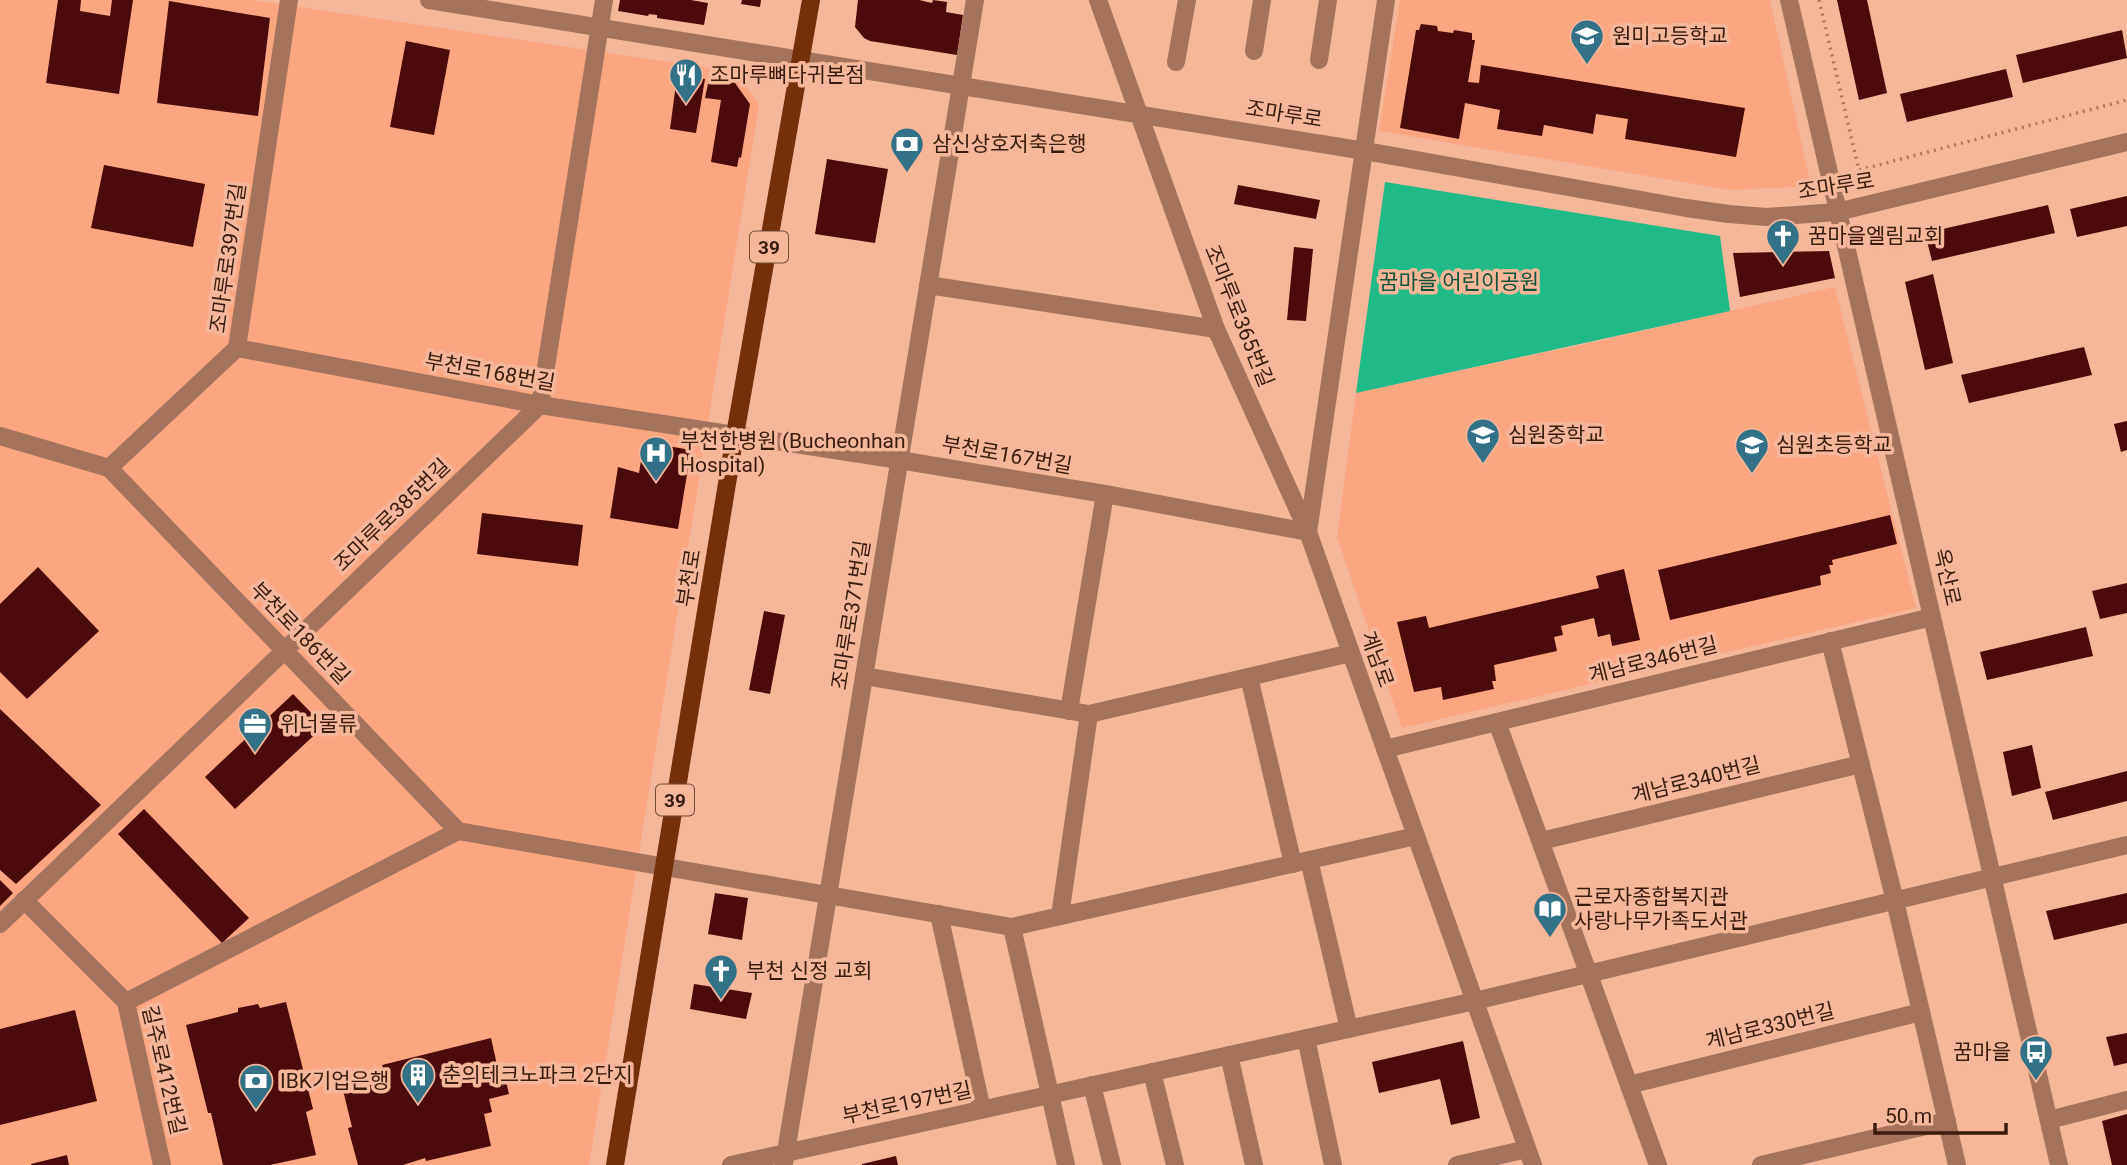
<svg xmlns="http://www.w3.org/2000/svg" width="2127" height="1165" viewBox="0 0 2127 1165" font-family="Roboto,'Noto Sans KR',sans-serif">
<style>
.built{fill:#fca67f}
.green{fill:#1fba88}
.building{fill:#4b0a0c}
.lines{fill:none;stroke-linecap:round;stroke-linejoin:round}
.path{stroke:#ab7862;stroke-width:3.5;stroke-dasharray:2 5;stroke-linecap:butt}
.minor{stroke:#a5735d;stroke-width:18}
.major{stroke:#753008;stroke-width:18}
.labels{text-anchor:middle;stroke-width:7;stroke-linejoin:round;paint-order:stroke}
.shield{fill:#f6b69a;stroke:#724a38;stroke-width:2}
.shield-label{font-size:19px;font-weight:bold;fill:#3a1c0e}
.poi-label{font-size:21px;fill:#3a1c0e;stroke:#f6b69a;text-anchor:start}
.street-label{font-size:21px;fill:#3a1c0e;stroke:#f6b69a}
.park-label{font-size:21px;fill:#0e523b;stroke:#f6b69a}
</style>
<rect width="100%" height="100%" fill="#f6b69a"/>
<g class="built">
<path d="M0 0H252L737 72 759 105 589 1165H0Z"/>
<path d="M1400 0H1770L1811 186 1731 190 1379 131Z"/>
<path d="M1835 287 1916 608 1402 728 1337 537 1356 393 1591 343Z"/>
</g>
<path class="green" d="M1385 182 1720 236 1730 311 1356 393Z"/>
<g class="building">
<path d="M58 0H81L80 11 110 16 112 0H133L119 94 46 83Z"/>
<path d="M620 0H691L708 3 704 25 657 18V15L649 14 648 16 618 11Z"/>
<path d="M742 0H761L760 7 741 4Z"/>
<path d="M858 0H919L932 3 933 0 947 2 946 12 963 15 957 55 870 41 864 38 855 27Z"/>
<path d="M1837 0H1867L1887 93 1859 100Z"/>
<path d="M169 1 270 18 258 116 157 103Z"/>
<path d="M1421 24 1437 26 1438 31 1453 33 1454 30 1472 33V40H1475L1468 82 1479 83 1481 65 1745 108 1736 157 1625 139 1628 119 1596 114 1593 134 1544 125 1542 136 1497 129 1500 110 1465 103 1459 139 1400 128 1416 30H1419Z"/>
<path d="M2122 30 2127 58 2023 83 2016 55Z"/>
<path d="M406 41 450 50 434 135 390 127Z"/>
<path d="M2006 69 2013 97 1907 122 1900 94Z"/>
<path d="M677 76 705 79 696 133 670 129Z"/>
<path d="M709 79 735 83 750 104 741 158 739 157 737 167 711 162 721 100 705 98Z"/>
<path d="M827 159 888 169 875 243 815 234Z"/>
<path d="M104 165 205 184 193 247 91 228Z"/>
<path d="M1238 185 1320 200 1316 219 1234 204Z"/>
<path d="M2127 196V226L2077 237 2070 209Z"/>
<path d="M2048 205 2055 233 1932 261 1925 233Z"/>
<path d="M1294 247 1313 249 1306 321 1287 320Z"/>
<path d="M1829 251 1835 278 1740 297 1733 253Z"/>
<path d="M1933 274 1953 363 1925 370 1905 282Z"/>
<path d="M2084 347 2092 375 1969 403 1961 375Z"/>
<path d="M2127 421V450L2121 452 2114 424Z"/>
<path d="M644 442 691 450 678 529 610 518 618 467 639 473Z"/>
<path d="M482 513 583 525 578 566 477 554Z"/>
<path d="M1890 515 1897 544 1832 560 1833 565H1829L1831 573 1820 576 1821 585 1670 620 1658 570Z"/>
<path d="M38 567 99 631 27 699 0 672V604Z"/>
<path d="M1624 569 1640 640 1612 646 1610 634 1598 637 1594 618 1561 626 1563 635 1554 637 1557 651 1494 665 1496 681H1492L1494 689 1443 700 1441 687 1414 692 1397 622 1426 616 1429 628 1599 588 1596 576Z"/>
<path d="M2127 583V613L2100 619 2092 591Z"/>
<path d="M764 611 785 615 770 694 749 690Z"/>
<path d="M2086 627 2093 656 1987 680 1980 652Z"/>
<path d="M293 694 324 726 235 809 205 777Z"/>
<path d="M0 709 101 805 16 884 0 870Z"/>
<path d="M2032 745 2041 788 2012 796 2003 752Z"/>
<path d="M2127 771V801L2053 820 2045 792Z"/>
<path d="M144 809 249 918 222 943 118 834Z"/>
<path d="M0 880 13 893 0 906Z"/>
<path d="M715 893 748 898 742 940 708 934Z"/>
<path d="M2127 893V923L2054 940 2046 911Z"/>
<path d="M694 984 752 993 746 1019 690 1009Z"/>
<path d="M286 1002 313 1109 306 1112 316 1155 270 1165H223L211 1113H208L186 1025 238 1012V1008L258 1004 260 1008Z"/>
<path d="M75 1010 97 1101 0 1125V1029Z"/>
<path d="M2127 1033V1063L2114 1066 2106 1037Z"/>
<path d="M491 1038 497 1065 502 1064 509 1094 489 1099 492 1112 484 1114 491 1146 426 1161 425 1158 403 1165H358L348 1128 352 1127 341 1082 384 1072 382 1065Z"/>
<path d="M1463 1041 1480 1118 1451 1125 1440 1079 1379 1093 1372 1062Z"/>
<path d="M2127 1114V1165H2112L2102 1121Z"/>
<path d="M67 1155 69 1165H31V1164Z"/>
<path d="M896 1156 898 1165H862V1164Z"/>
</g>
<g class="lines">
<path class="path" d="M1819 0 1859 170 2127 100"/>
<g class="minor">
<path d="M429 0 1365 151 1686 208 1729 214 1766 217 1837 212 2127 142"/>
<path d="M1098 0 1216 329 1308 532 1533 1165"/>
<path d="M1789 0 2059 1165"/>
<path d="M1254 51 1262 0"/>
<path d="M1319 60 1328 0"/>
<path d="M1176 62 1187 0"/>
<path d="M928 285 1216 329"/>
<path d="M237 348 540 405 899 460 1105 494 1308 532"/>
<path d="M0 436 109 468"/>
<path d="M109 468 458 831 1012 927 1416 836"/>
<path d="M109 468 237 348 289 0"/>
<path d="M1308 532 1386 0"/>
<path d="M1830 641 1895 901 1957 1165"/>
<path d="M864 676 1089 714 1351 653"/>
<path d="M1249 677 1293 864"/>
<path d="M1069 711 1105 494"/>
<path d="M1497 722 1658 1165"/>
<path d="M1385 749 1932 617"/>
<path d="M1541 841 1861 764"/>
<path d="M1309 860 1349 1029"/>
<path d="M24 900 126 1002 162 1165"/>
<path d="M939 914 982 1110"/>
<path d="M1060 916 1089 714"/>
<path d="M0 924 540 405 604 0"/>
<path d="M1012 927 1066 1165"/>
<path d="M126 1002 458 831"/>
<path d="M1306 1038 1333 1165"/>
<path d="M1229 1055 1254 1165"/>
<path d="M1152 1072 1175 1165"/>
<path d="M1092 1085 1112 1165"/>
<path d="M1629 1085 1921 1012"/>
<path d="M2049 1120 2127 1100"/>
<path d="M784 1164 975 0"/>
<path d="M731 1165 1475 1001 2127 845"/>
<path d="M1457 1165 1527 1149"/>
<path d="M1761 1165 1947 1121"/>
</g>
<path class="major" d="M615 1165 735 435 811 0"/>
</g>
<defs>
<g id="school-pin" transform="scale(1.75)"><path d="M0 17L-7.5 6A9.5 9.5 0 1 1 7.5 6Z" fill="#337187" stroke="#f6b69a"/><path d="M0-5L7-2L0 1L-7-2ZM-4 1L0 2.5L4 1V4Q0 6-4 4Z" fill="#fff"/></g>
<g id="restaurant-pin" transform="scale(1.75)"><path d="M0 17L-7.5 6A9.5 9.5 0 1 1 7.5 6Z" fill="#337187" stroke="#f6b69a"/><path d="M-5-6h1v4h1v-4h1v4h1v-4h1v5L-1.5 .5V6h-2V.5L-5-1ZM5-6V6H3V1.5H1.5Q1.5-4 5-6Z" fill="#fff"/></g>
<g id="bank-pin" transform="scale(1.75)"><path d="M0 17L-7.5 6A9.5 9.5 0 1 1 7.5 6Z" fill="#337187" stroke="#f6b69a"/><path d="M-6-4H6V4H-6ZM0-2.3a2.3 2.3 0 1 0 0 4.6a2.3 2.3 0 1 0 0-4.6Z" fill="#fff"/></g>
<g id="church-pin" transform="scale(1.75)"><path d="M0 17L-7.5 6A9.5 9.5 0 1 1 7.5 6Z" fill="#337187" stroke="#f6b69a"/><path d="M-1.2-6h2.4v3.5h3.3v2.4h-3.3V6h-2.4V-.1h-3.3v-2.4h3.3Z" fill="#fff"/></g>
<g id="hospital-pin" transform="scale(1.75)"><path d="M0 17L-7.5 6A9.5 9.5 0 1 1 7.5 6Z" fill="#337187" stroke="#f6b69a"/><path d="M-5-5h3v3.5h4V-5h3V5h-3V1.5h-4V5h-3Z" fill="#fff"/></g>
<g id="office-pin" transform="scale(1.75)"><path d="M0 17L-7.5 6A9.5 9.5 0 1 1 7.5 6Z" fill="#337187" stroke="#f6b69a"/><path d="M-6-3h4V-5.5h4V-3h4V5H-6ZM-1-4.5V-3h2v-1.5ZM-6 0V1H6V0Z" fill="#fff"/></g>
<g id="library-pin" transform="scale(1.75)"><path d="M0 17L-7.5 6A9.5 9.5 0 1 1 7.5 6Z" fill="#337187" stroke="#f6b69a"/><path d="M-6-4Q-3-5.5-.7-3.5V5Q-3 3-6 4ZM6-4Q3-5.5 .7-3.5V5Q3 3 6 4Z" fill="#fff"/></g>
<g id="bus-pin" transform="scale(1.75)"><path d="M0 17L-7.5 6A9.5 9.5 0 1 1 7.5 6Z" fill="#337187" stroke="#f6b69a"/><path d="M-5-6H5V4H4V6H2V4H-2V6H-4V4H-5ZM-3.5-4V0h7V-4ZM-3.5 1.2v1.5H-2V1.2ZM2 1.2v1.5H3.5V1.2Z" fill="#fff"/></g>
<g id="building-pin" transform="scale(1.75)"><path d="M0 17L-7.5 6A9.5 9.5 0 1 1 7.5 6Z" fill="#337187" stroke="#f6b69a"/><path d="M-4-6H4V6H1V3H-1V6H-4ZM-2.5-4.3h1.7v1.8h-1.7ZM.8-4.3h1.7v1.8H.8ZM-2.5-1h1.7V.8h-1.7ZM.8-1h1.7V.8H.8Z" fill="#fff"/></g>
</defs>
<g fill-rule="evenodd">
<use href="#school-pin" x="1587" y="36"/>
<use href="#restaurant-pin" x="686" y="75"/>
<use href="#bank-pin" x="907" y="144"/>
<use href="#church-pin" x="1783" y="236"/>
<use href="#school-pin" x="1483" y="435"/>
<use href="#school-pin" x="1752" y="445"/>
<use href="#hospital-pin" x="656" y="453"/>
<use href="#office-pin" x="255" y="724"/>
<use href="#library-pin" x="1550" y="909"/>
<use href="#church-pin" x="721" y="971"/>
<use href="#bus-pin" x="2036" y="1052"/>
<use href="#building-pin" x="418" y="1075"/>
<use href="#bank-pin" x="256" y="1081"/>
</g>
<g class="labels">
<g class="shield">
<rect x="750" y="231.5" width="38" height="31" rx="5"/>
<rect x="656" y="784.5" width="38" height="31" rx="5"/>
</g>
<g class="shield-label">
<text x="769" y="254">39</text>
<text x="675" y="807">39</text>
</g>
<g class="poi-label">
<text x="1612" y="43">원미고등학교</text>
<text x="710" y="82">조마루뼈다귀본점</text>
<text x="932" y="151">삼신상호저축은행</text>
<text x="1808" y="243">꿈마을엘림교회</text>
<text x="1508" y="442">심원중학교</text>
<text x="680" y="448">부천한병원 (Bucheonhan<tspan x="680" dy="24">Hospital)</tspan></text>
<text x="1776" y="452">심원초등학교</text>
<text x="280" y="731">위너물류</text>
<text x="1574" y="904">근로자종합복지관<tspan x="1574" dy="24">사랑나무가족도서관</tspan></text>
<text x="746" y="978">부천 신정 교회</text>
<text x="2011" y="1059" text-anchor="end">꿈마을</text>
<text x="442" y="1082">춘의테크노파크 2단지</text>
<text x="280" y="1088">IBK기업은행</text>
</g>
<g class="street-label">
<text transform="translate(1284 114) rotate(9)" y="7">조마루로</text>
<text transform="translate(1836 186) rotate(-9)" y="7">조마루로</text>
<text transform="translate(228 258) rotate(-82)" y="7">조마루로397번길</text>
<text transform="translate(1239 316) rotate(68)" y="7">조마루로365번길</text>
<text transform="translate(490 372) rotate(10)" y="7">부천로168번길</text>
<text transform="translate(1007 455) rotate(10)" y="7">부천로167번길</text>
<text transform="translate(392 515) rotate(-44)" y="7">조마루로385번길</text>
<text transform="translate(1947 577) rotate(77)" y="7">옥산로</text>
<text transform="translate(689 578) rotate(-81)" y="7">부천로</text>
<text transform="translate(851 615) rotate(-81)" y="7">조마루로371번길</text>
<text transform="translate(300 633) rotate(46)" y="7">부천로186번길</text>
<text transform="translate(1377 659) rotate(70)" y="7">계남로</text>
<text transform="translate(1653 660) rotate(-14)" y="7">계남로346번길</text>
<text transform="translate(1696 780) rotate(-14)" y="7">계남로340번길</text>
<text transform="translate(1770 1026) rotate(-14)" y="7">계남로330번길</text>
<text transform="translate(164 1070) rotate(77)" y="7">길주로412번길</text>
<text transform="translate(907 1103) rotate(-12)" y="7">부천로197번길</text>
</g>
<g class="park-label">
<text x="1459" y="289">꿈마을 어린이공원</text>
</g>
</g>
<path d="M1875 1123v10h131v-10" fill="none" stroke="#3a1c0e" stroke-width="3.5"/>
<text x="1885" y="1123" font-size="21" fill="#3a1c0e" stroke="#f6b69a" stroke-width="5" paint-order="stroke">50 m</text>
</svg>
